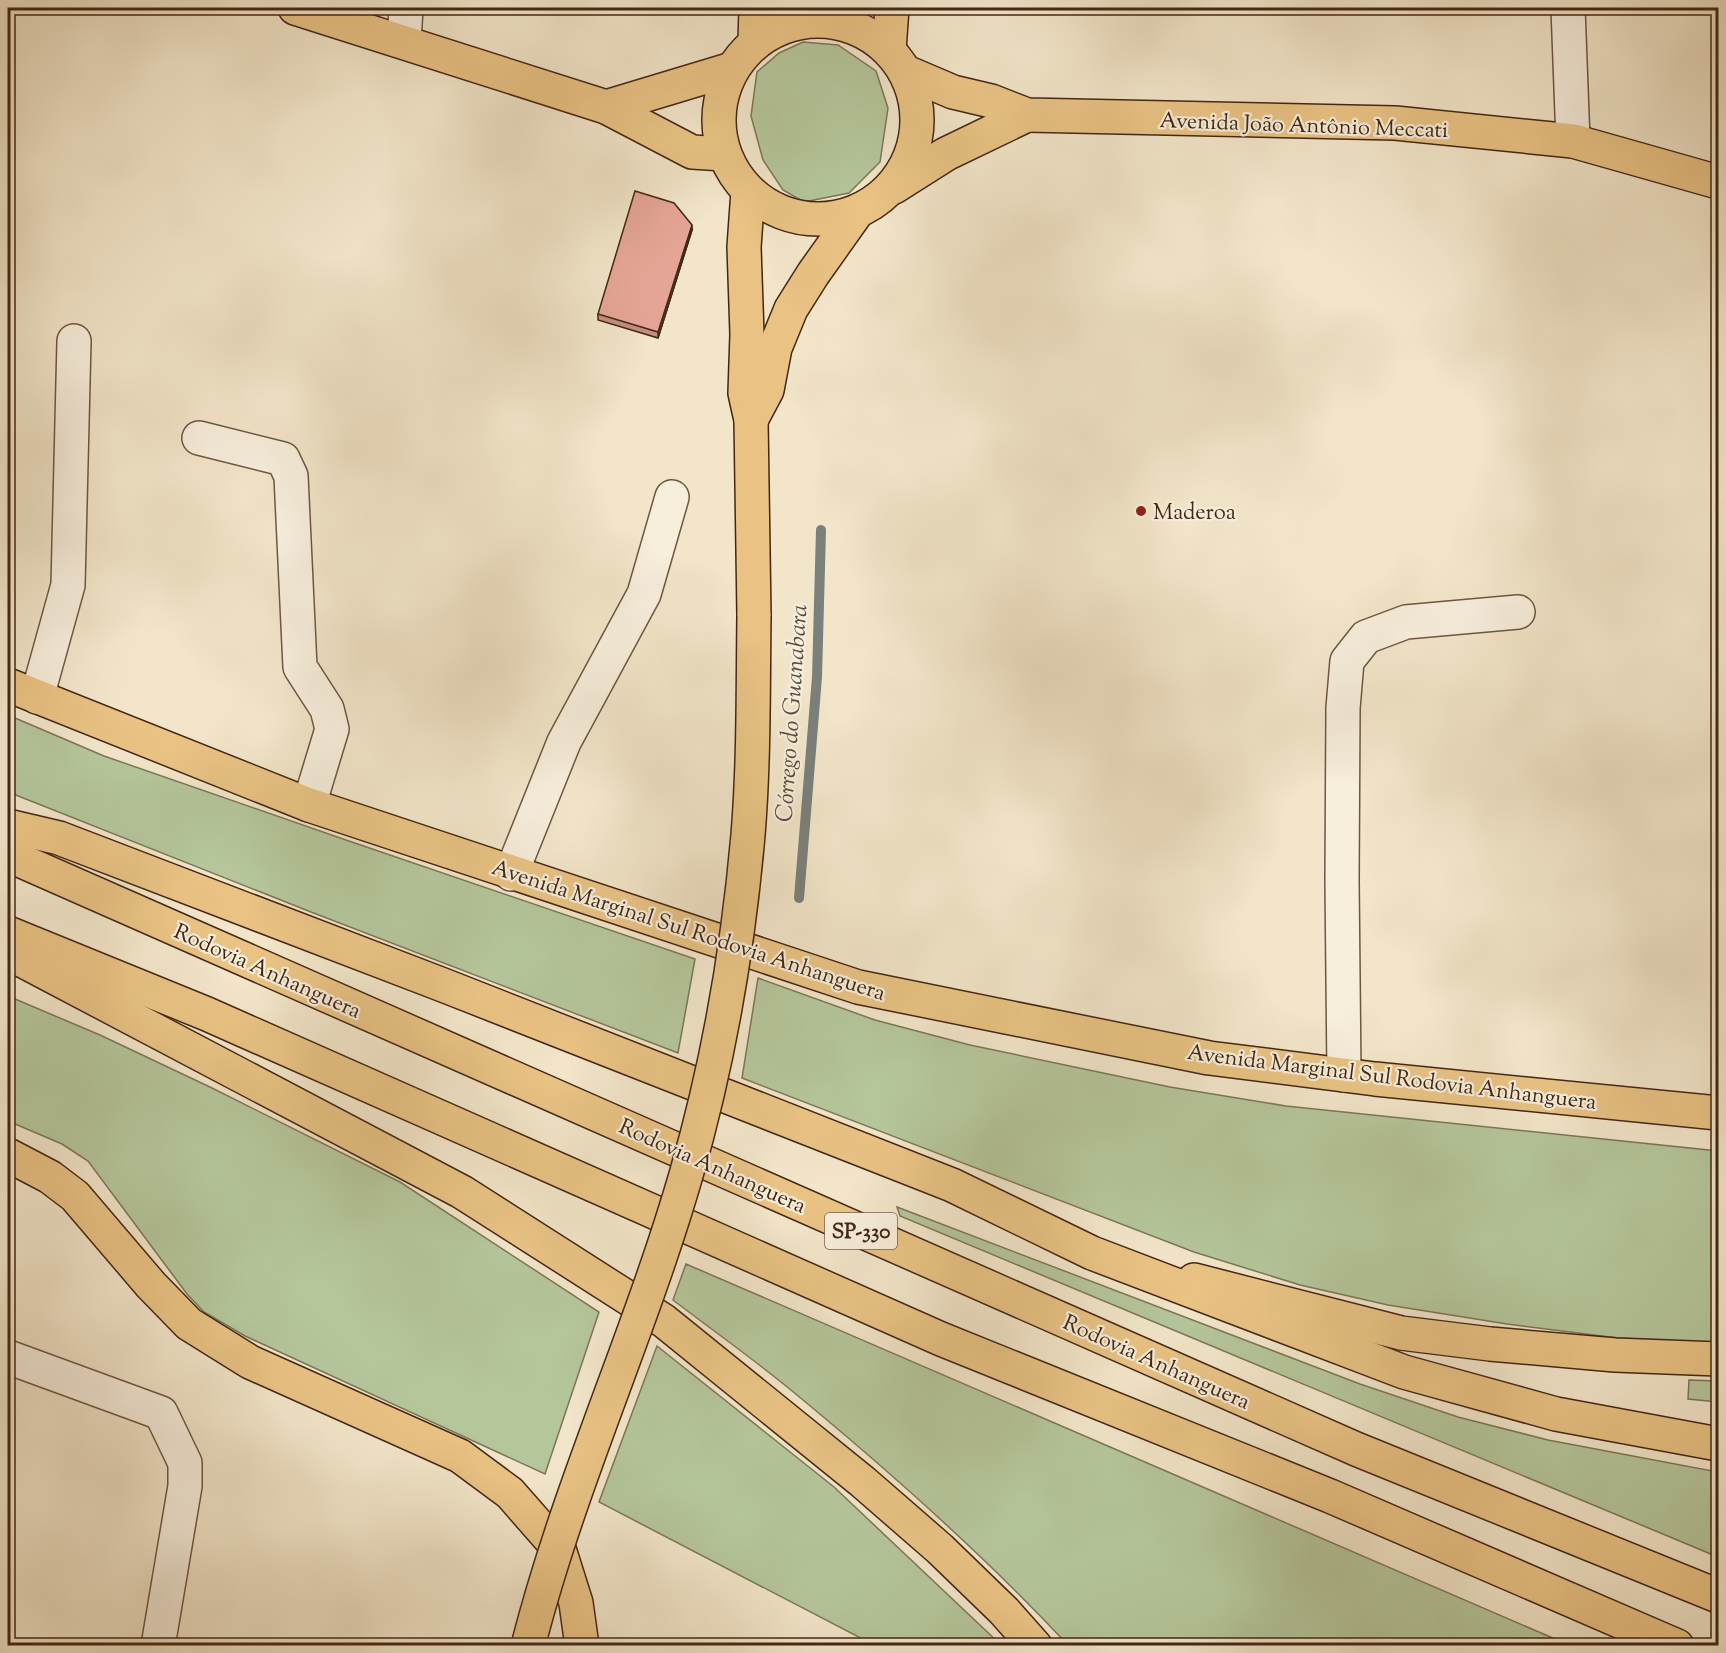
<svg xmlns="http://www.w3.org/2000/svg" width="1726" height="1653" viewBox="0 0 1726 1653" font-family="'Sorts Mill Goudy',serif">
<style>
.green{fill:#b5c69b;stroke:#7c7657;stroke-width:1.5}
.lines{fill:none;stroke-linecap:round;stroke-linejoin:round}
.stream{stroke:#7a807b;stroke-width:10}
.minor-casing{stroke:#6f5640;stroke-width:36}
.major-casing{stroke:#432713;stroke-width:36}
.highway-casing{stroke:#432713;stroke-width:36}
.minor{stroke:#f7eedc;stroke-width:33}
.major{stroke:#e9c284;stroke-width:33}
.highway{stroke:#e9c284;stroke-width:33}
.major-bridge-casing{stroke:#432713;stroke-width:36;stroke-linecap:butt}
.major-bridge{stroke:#e9c284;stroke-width:33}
.wall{fill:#c58e81;stroke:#432713;stroke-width:1.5}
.shaded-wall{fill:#a07469;stroke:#432713;stroke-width:1.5}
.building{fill:#e5a596;stroke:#432713;stroke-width:1.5}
.poi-dot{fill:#8f2418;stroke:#f7eedc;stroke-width:2}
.labels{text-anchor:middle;stroke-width:4.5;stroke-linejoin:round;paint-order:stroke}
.shield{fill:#f7eedc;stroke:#79634f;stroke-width:1.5}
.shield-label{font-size:21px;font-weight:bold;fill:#432713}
.street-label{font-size:22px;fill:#432713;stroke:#f7eedc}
.poi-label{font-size:22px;fill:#432713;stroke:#f7eedc;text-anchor:start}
.water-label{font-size:24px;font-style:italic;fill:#5a4c3e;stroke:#f7eedc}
</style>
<rect width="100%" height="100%" fill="#f2e5c9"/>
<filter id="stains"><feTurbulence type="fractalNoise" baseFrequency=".00333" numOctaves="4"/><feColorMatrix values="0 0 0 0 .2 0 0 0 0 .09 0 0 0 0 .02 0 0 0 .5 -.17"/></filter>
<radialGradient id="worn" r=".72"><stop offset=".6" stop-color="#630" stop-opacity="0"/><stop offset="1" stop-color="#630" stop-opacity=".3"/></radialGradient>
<g class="green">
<path d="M803 42 838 45 876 71 888 108 880 162 849 193 804 202 783 190 763 160 751 116 757 72 779 53Z"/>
<path d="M8 715 104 756 346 840 695 959 678 1053 311 912 8 792Z"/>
<path d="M758 978 875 1020 970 1045 1170 1087 1286 1106 1718 1151V1343L1618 1338 1507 1324 1388 1305 1300 1285 1194 1252 742 1078Z"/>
<path d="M8 996 100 1035 212 1088 400 1182 599 1312 545 1474 245 1336 204 1312 187 1294 88 1161 62 1144 8 1121Z"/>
<path d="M897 1207 1360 1384 1458 1417 1548 1440 1718 1472V1557L900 1216Z"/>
<path d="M686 1264 1569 1645H1068C981 1552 885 1467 786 1386 749 1356 711 1329 673 1300Z"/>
<path d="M657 1346 834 1487 1001 1645H874L599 1502Z"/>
<path d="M1689 1380 1718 1381V1402L1688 1399Z"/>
</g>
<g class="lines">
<path class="stream" d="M799 898 817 677 821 530"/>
<g class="minor-casing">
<g id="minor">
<path d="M1568 8 1573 141"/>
<path d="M404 42 406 8"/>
<path d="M199 438 283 459 291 476 300 667 327 709 332 729 309 805"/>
<path d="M37 697 68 585 74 341"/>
<path d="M511 874 564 742 644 594 672 497"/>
<path d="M1344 1075 1342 880 1343 708 1347 661 1366 637 1406 622 1518 612"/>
<path d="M8 1357 161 1413 185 1463V1486L158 1646"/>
</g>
</g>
<g class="major-casing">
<g id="major">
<path d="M295 8 606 107 692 152 724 154"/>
<circle cx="818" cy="120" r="99"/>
<path d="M755 42 756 8"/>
<path d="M889 50 892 8"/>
<path d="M906 72 953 92 991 101 1027 115 1395 123 1573 141 1718 182"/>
<path d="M606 107 732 69"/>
<path d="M894 187 946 154 1027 115"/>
<path d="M748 191 744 247 747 334 745 393 751 420 754 616"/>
<path d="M751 420 767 390 775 348 791 309 813 274 857 212"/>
<path d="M1194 1280 1401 1333 1490 1344 1615 1355 1718 1359"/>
</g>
</g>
<g class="highway-casing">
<g id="highway">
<path d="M8 685 309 805 858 987 1209 1058 1375 1079 1718 1113"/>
<path d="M8 826 59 838 443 985 952 1185 1092 1253 1404 1372 1556 1414 1718 1444"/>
<path d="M8 855 1356 1449 1718 1596"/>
<path d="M8 933 207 1014 941 1339 1330 1496 1677 1646"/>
<path d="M14 956 462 1192 664 1321 863 1482 940 1549 1004 1611 1035 1646"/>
<path d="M8 1155 50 1177 75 1196 151 1285 189 1324 250 1362 460 1456 510 1493 559 1549 576 1603 582 1646"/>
</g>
</g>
<use href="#minor" class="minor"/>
<use href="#major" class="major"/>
<use href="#highway" class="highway"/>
<g class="major-bridge-casing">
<path id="major-bridge" d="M528 1646C569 1485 640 1334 686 1175 718 1065 738 949 748 835 754 762 753 689 754 616"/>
</g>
<use href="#major-bridge" class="major-bridge"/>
</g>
<path class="wall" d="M692 230 658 338 598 320V314Z"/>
<path class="shaded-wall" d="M692 225V230L658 338V332Z"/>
<path class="building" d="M635 191 674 203 692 225 658 332 598 314Z"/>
<circle class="poi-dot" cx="1141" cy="511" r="6"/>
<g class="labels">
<rect class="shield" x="825" y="1213" width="72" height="36" rx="4.5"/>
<g class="shield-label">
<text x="861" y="1238">SP-330</text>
</g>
<g class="street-label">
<text transform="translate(1304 124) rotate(2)" y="8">Avenida João Antônio Meccati</text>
<text transform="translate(689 929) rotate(18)" y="8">Avenida Marginal Sul Rodovia Anhanguera</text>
<text transform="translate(268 970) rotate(24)" y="8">Rodovia Anhanguera</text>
<text transform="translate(1392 1076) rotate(7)" y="8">Avenida Marginal Sul Rodovia Anhanguera</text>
<text transform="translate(713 1165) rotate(24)" y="8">Rodovia Anhanguera</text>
<text transform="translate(1157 1361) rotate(24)" y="8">Rodovia Anhanguera</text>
</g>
<g class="poi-label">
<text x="1153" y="519">Maderoa</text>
</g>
<g class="water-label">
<text transform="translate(791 713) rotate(-86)" y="8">Córrego do Guanabara</text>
</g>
</g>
<rect width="1726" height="1653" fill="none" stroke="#f2e5c9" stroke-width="30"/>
<rect x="9" y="9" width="1708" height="1635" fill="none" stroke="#432713" stroke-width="3"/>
<rect x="15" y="15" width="1696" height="1623" fill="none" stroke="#432713" stroke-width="1.5"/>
<rect width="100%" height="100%" filter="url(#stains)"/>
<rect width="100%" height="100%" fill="url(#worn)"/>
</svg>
